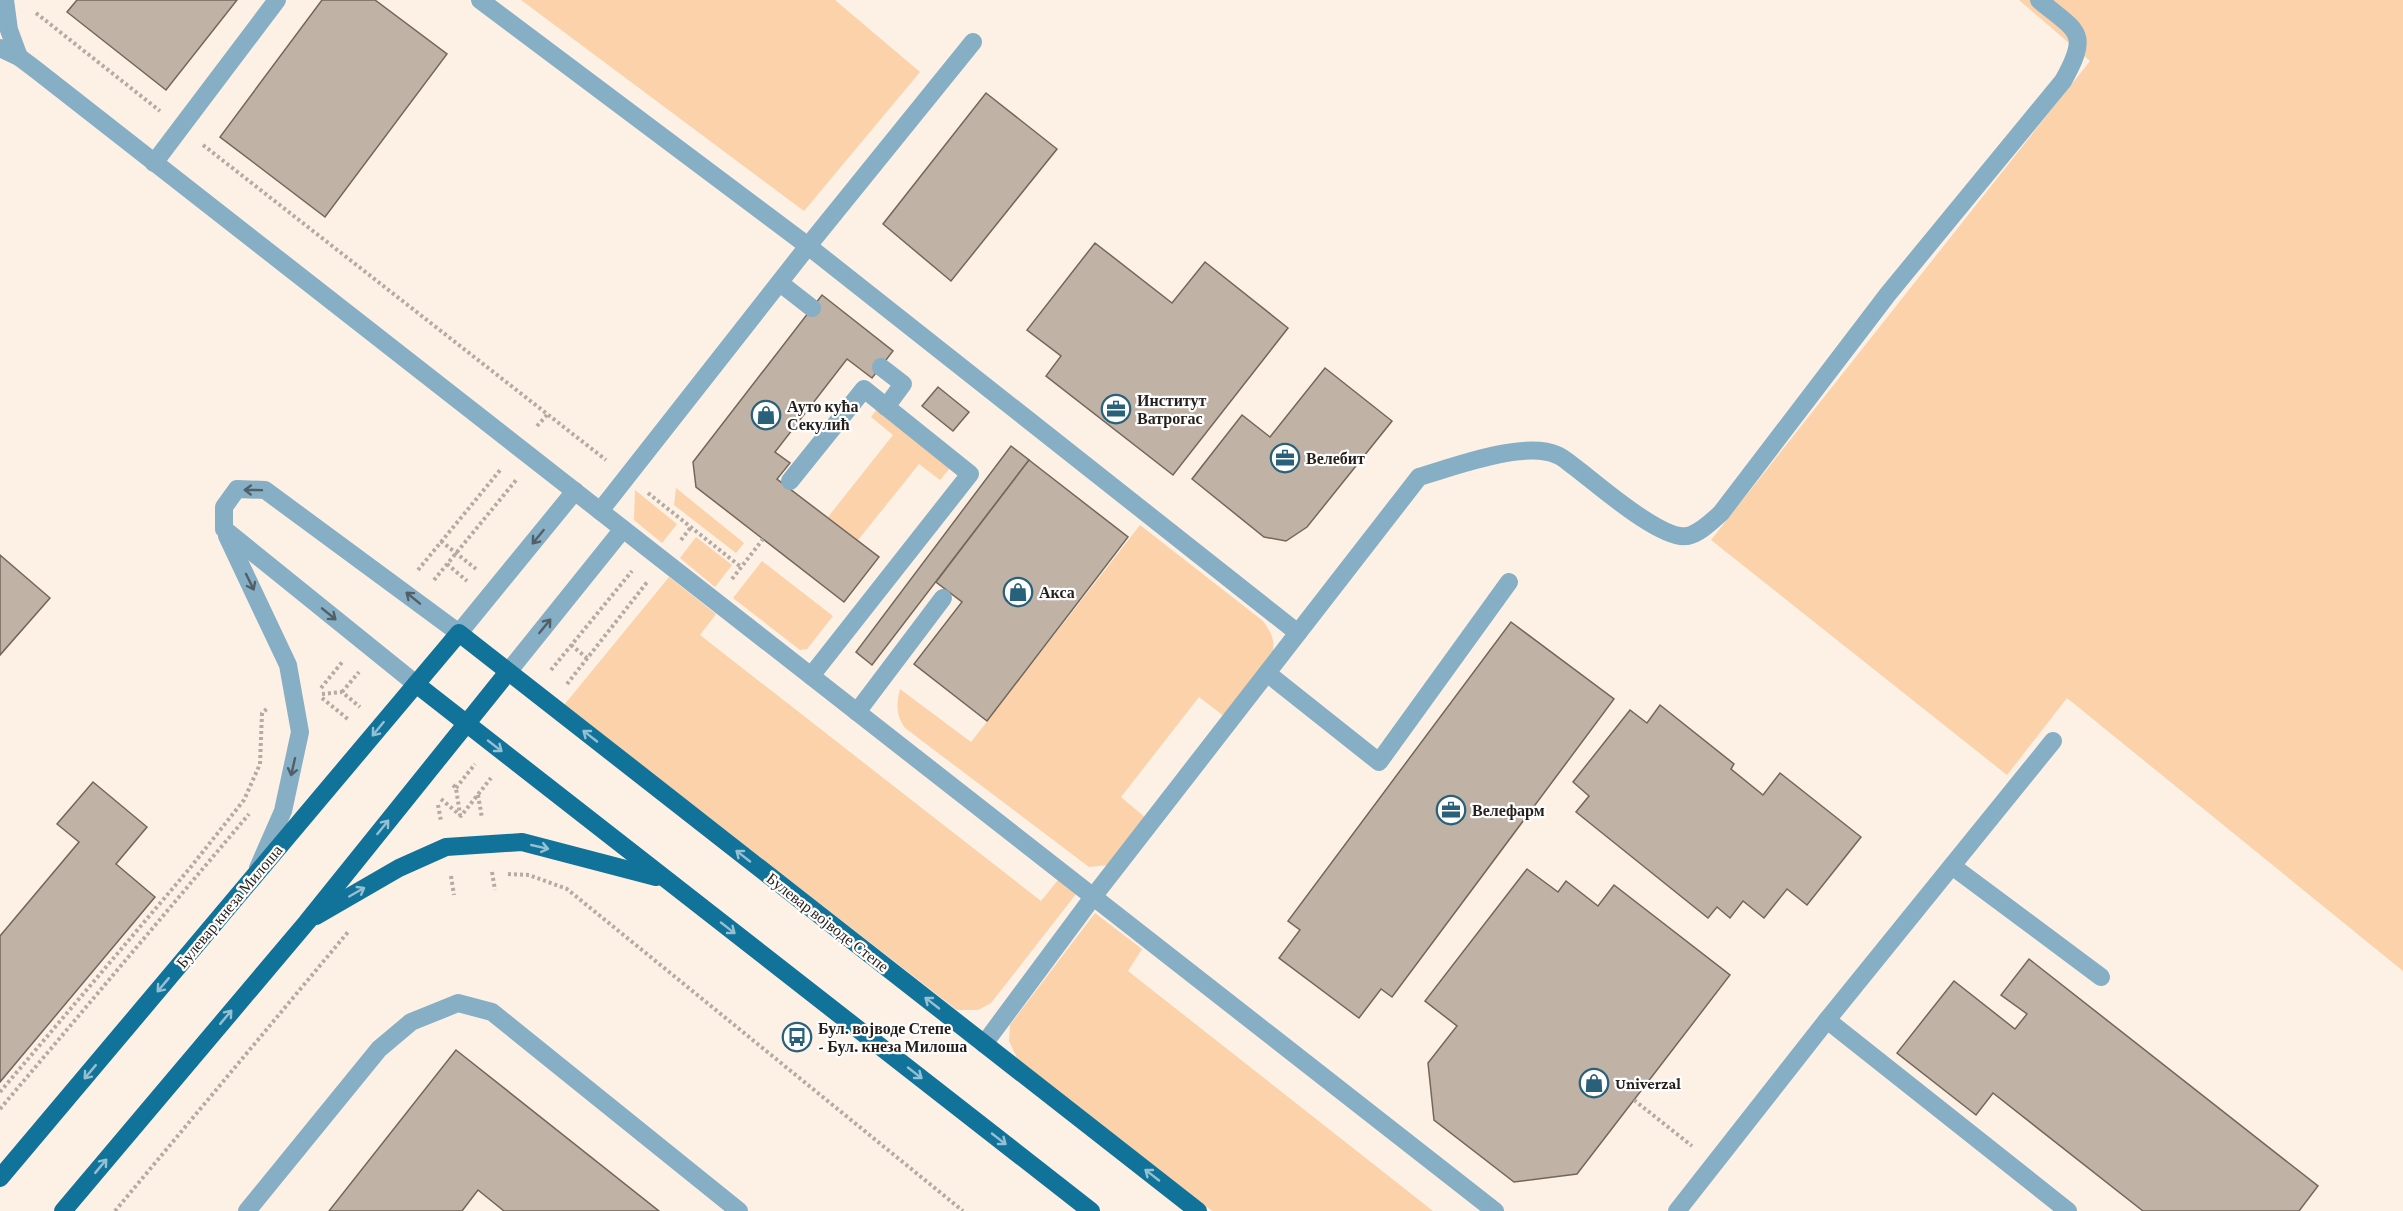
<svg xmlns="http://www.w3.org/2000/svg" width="2403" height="1211" viewBox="0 0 2403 1211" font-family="'Crimson Pro',serif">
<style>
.green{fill:#fbd2aa}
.building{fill:#c0b2a5;stroke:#73675b;stroke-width:1.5}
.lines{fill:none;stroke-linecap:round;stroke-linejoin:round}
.path{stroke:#b5aba2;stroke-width:4;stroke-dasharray:3 3;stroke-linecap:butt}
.minor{stroke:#86aec4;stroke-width:18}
.major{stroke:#11729a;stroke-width:18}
.oneway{stroke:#515f67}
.oneway2{stroke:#94c0d2}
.labels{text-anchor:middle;stroke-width:4.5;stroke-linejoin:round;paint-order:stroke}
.poi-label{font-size:16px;font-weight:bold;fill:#251f1b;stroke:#fff;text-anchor:start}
.street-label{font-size:16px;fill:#251f1b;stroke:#fff}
</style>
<rect width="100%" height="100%" fill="#fdf1e6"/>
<g class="green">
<path d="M521 0H835L920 72 804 211Z"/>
<path d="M2019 0H2403V971L2067 698 2007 775 1711 540 2090 61Z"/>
<path d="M877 409 950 468 940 480 919 464 858 540 828 517 893 435 871 417Z"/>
<path d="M676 488 744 543 736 553 674 505Z"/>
<path d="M635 490 677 524 662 543 634 520Z"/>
<path d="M1140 525 1263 621C1270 631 1275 638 1273 651 1271 663 1234 705 1225 717L1199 697 1121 797 1147 819 1108 865 1089 867 905 728C896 715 896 704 900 689L971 742Z"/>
<path d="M696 537 732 565 715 587 680 558Z"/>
<path d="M762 561 833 616 807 649 800 650 733 598Z"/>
<path d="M669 577 716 614 700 635 1041 901 1058 880 1076 894 991 1003 978 1010H957L564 705Z"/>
<path d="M1095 913 1142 949 1128 971 1433 1211H1212L1018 1060 1009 1041 1010 1025Z"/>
</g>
<g class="building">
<path d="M77 0H237L166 90 67 12Z"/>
<path d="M322 0H375L447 54 325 217 220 137Z"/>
<path d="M986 93 1057 149 951 281 883 224Z"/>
<path d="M1095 243 1172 303 1205 262 1288 328 1173 475 1046 376 1061 356 1027 330Z"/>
<path d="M822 295 893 351 872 378 847 359 775 452 790 463 777 479 879 557 844 602 696 487 693 462Z"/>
<path d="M1325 368 1392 421 1307 527 1286 541 1264 537 1192 479 1242 415 1270 437Z"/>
<path d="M938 387 969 412 953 431 922 406Z"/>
<path d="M1011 446 1029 460 872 665 856 652Z"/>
<path d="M1029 460 1128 537 987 721 914 664 962 602 936 582Z"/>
<path d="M0 555 50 598 0 655Z"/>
<path d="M1511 622 1614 699 1392 997 1381 989 1359 1018 1279 958 1300 930 1288 921Z"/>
<path d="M1660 705 1734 764 1731 769 1763 795 1780 773 1861 837 1807 905 1787 889 1764 918 1743 901 1730 918 1717 907 1708 918 1576 812 1589 796 1573 782 1630 710 1647 723Z"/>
<path d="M93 782 147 827 116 864 155 897 0 1082V936L79 842 57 824Z"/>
<path d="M1527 869 1558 892 1566 881 1598 906 1614 885 1730 975 1577 1174 1514 1182 1434 1120 1428 1063 1457 1026 1425 1001Z"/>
<path d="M2029 959 2318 1186 2299 1211H2143L1993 1093 1976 1115 1897 1053 1954 981 2015 1029 2027 1014 2001 995Z"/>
<path d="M456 1050 659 1211H504L478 1190 462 1211H329Z"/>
</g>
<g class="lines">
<g class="path">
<path d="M36 13 160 111"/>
<path d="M203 145 606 460"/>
<path d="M537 426 547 415"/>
<path d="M648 493 741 567"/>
<path d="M681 540 691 527"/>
<path d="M441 541 476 569"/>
<path d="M447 564 467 581"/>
<path d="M418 570 501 469"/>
<path d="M732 579 763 539"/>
<path d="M434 580 517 479"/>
<path d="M571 645 587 658"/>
<path d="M551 670 632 571"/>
<path d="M567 684 648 581"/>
<path d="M321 688 343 661"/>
<path d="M342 692 359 672"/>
<path d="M322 694 342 692 360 707"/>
<path d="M322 698 349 720"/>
<path d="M453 785 456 788 460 815"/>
<path d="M456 788 475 764"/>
<path d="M478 795 482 818"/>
<path d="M441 799 461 816 491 778"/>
<path d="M438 805 441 821"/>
<path d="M492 872 495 890"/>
<path d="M508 874 529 875 567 889 963 1211"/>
<path d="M451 876 454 895"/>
<path d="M0 1092 190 868 244 800 260 764 262 713 268 708"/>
<path d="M1634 1100 1692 1146"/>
<path d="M0 1109 249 814"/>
<path d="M115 1211 348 932"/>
</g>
<g class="minor">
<path d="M5 0 9 30 19 57"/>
<path d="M480 0 808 246 1298 633"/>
<path d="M0 48 19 57 35 69 1495 1211"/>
<path d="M154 163 277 0"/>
<path d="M780 283 812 308"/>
<path d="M881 367 903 384 886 407"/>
<path d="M790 481 864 389 970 474 811 676"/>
<path d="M600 511 808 246 973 42"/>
<path d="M227 536 288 665 300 732 283 811 258 868"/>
<path d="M508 672 623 529"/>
<path d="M1267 673 1379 762 1509 582"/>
<path d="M416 684 224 529V507L237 489 265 490 459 633 575 491"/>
<path d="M857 712 943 598"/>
<path d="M1952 866 2101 977"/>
<path d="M1827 1020 2068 1211"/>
<path d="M984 1044 1093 897 1419 477C1453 467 1524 440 1557 455 1563 457 1570 464 1576 468 1597 484 1662 541 1687 536 1699 534 1712 521 1721 513L1888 294 2063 81C2091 31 2077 32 2039 0"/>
<path d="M247 1211 379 1049 411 1022 458 1003 492 1012 739 1211"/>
<path d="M1677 1211 1827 1020 2053 741"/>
</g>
<g class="major">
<path d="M416 684 1091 1211"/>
<path d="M316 916 399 868 446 847 522 842 656 877"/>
<path d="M0 1178 459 633 1198 1211"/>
<path d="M63 1211 307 922 508 672"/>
</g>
</g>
<defs><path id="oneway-shaft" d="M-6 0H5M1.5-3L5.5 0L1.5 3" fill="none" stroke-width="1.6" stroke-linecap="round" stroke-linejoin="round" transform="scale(1.5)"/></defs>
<g class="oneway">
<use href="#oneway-shaft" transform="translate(253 490) rotate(-179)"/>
<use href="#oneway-shaft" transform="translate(538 537) rotate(129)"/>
<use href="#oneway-shaft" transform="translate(250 582) rotate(64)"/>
<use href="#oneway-shaft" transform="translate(413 598) rotate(-141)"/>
<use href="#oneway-shaft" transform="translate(329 614) rotate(39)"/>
<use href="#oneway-shaft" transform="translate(545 626) rotate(-51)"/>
<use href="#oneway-shaft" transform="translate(293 767) rotate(103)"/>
</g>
<g class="oneway2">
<use href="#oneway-shaft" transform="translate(378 729) rotate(129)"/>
<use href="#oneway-shaft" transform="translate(590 736) rotate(-142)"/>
<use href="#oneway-shaft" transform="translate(495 746) rotate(38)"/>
<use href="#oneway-shaft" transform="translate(383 827) rotate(-51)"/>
<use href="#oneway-shaft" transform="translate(540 847) rotate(13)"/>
<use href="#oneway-shaft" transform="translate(743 856) rotate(-142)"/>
<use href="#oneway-shaft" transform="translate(357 892) rotate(-30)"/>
<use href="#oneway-shaft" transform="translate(728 928) rotate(38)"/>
<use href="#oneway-shaft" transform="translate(163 985) rotate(130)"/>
<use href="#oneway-shaft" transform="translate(932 1003) rotate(-142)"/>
<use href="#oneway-shaft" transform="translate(226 1017) rotate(-50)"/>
<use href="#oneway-shaft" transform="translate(90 1072) rotate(130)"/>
<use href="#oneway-shaft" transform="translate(915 1073) rotate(38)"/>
<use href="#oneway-shaft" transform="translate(999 1139) rotate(38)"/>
<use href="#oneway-shaft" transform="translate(101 1166) rotate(-50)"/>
<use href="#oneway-shaft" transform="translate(1152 1175) rotate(-142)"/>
</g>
<defs>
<g id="office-ring" transform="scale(1.5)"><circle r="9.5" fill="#fff" stroke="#29607a" stroke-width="1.5"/><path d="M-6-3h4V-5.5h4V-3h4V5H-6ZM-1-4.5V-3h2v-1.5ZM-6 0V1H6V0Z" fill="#29607a"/></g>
<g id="shop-ring" transform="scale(1.5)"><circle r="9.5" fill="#fff" stroke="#29607a" stroke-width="1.5"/><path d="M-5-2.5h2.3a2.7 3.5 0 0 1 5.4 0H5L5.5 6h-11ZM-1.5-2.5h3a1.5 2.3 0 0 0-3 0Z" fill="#29607a"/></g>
<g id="bus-ring" transform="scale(1.5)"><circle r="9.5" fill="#fff" stroke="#29607a" stroke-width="1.5"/><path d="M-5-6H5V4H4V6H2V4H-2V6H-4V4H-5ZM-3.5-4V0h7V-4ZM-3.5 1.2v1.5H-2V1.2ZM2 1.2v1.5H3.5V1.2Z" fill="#29607a"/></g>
</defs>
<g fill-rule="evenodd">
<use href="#office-ring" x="1116" y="409"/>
<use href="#shop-ring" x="766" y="415"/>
<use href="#office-ring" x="1285" y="458"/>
<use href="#shop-ring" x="1018" y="592"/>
<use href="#office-ring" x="1451" y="810"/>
<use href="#bus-ring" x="797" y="1037"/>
<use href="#shop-ring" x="1594" y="1083"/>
</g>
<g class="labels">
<g class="poi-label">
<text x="1137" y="406">Институт<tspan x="1137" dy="18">Ватрогас</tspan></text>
<text x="787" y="412">Ауто кућа<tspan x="787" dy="18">Секулић</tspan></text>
<text x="1306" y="464">Велебит</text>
<text x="1039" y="598">Акса</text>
<text x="1472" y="816">Велефарм</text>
<text x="818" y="1034">Бул. војводе Степе<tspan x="818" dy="18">- Бул. кнеза Милоша</tspan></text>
<text x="1615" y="1089">Univerzal</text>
</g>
<g class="street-label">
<text transform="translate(229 906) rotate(-50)" y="6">Булевар кнеза Милоша</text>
<text transform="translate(828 922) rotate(38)" y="6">Булевар војводе Степе</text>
</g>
</g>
</svg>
